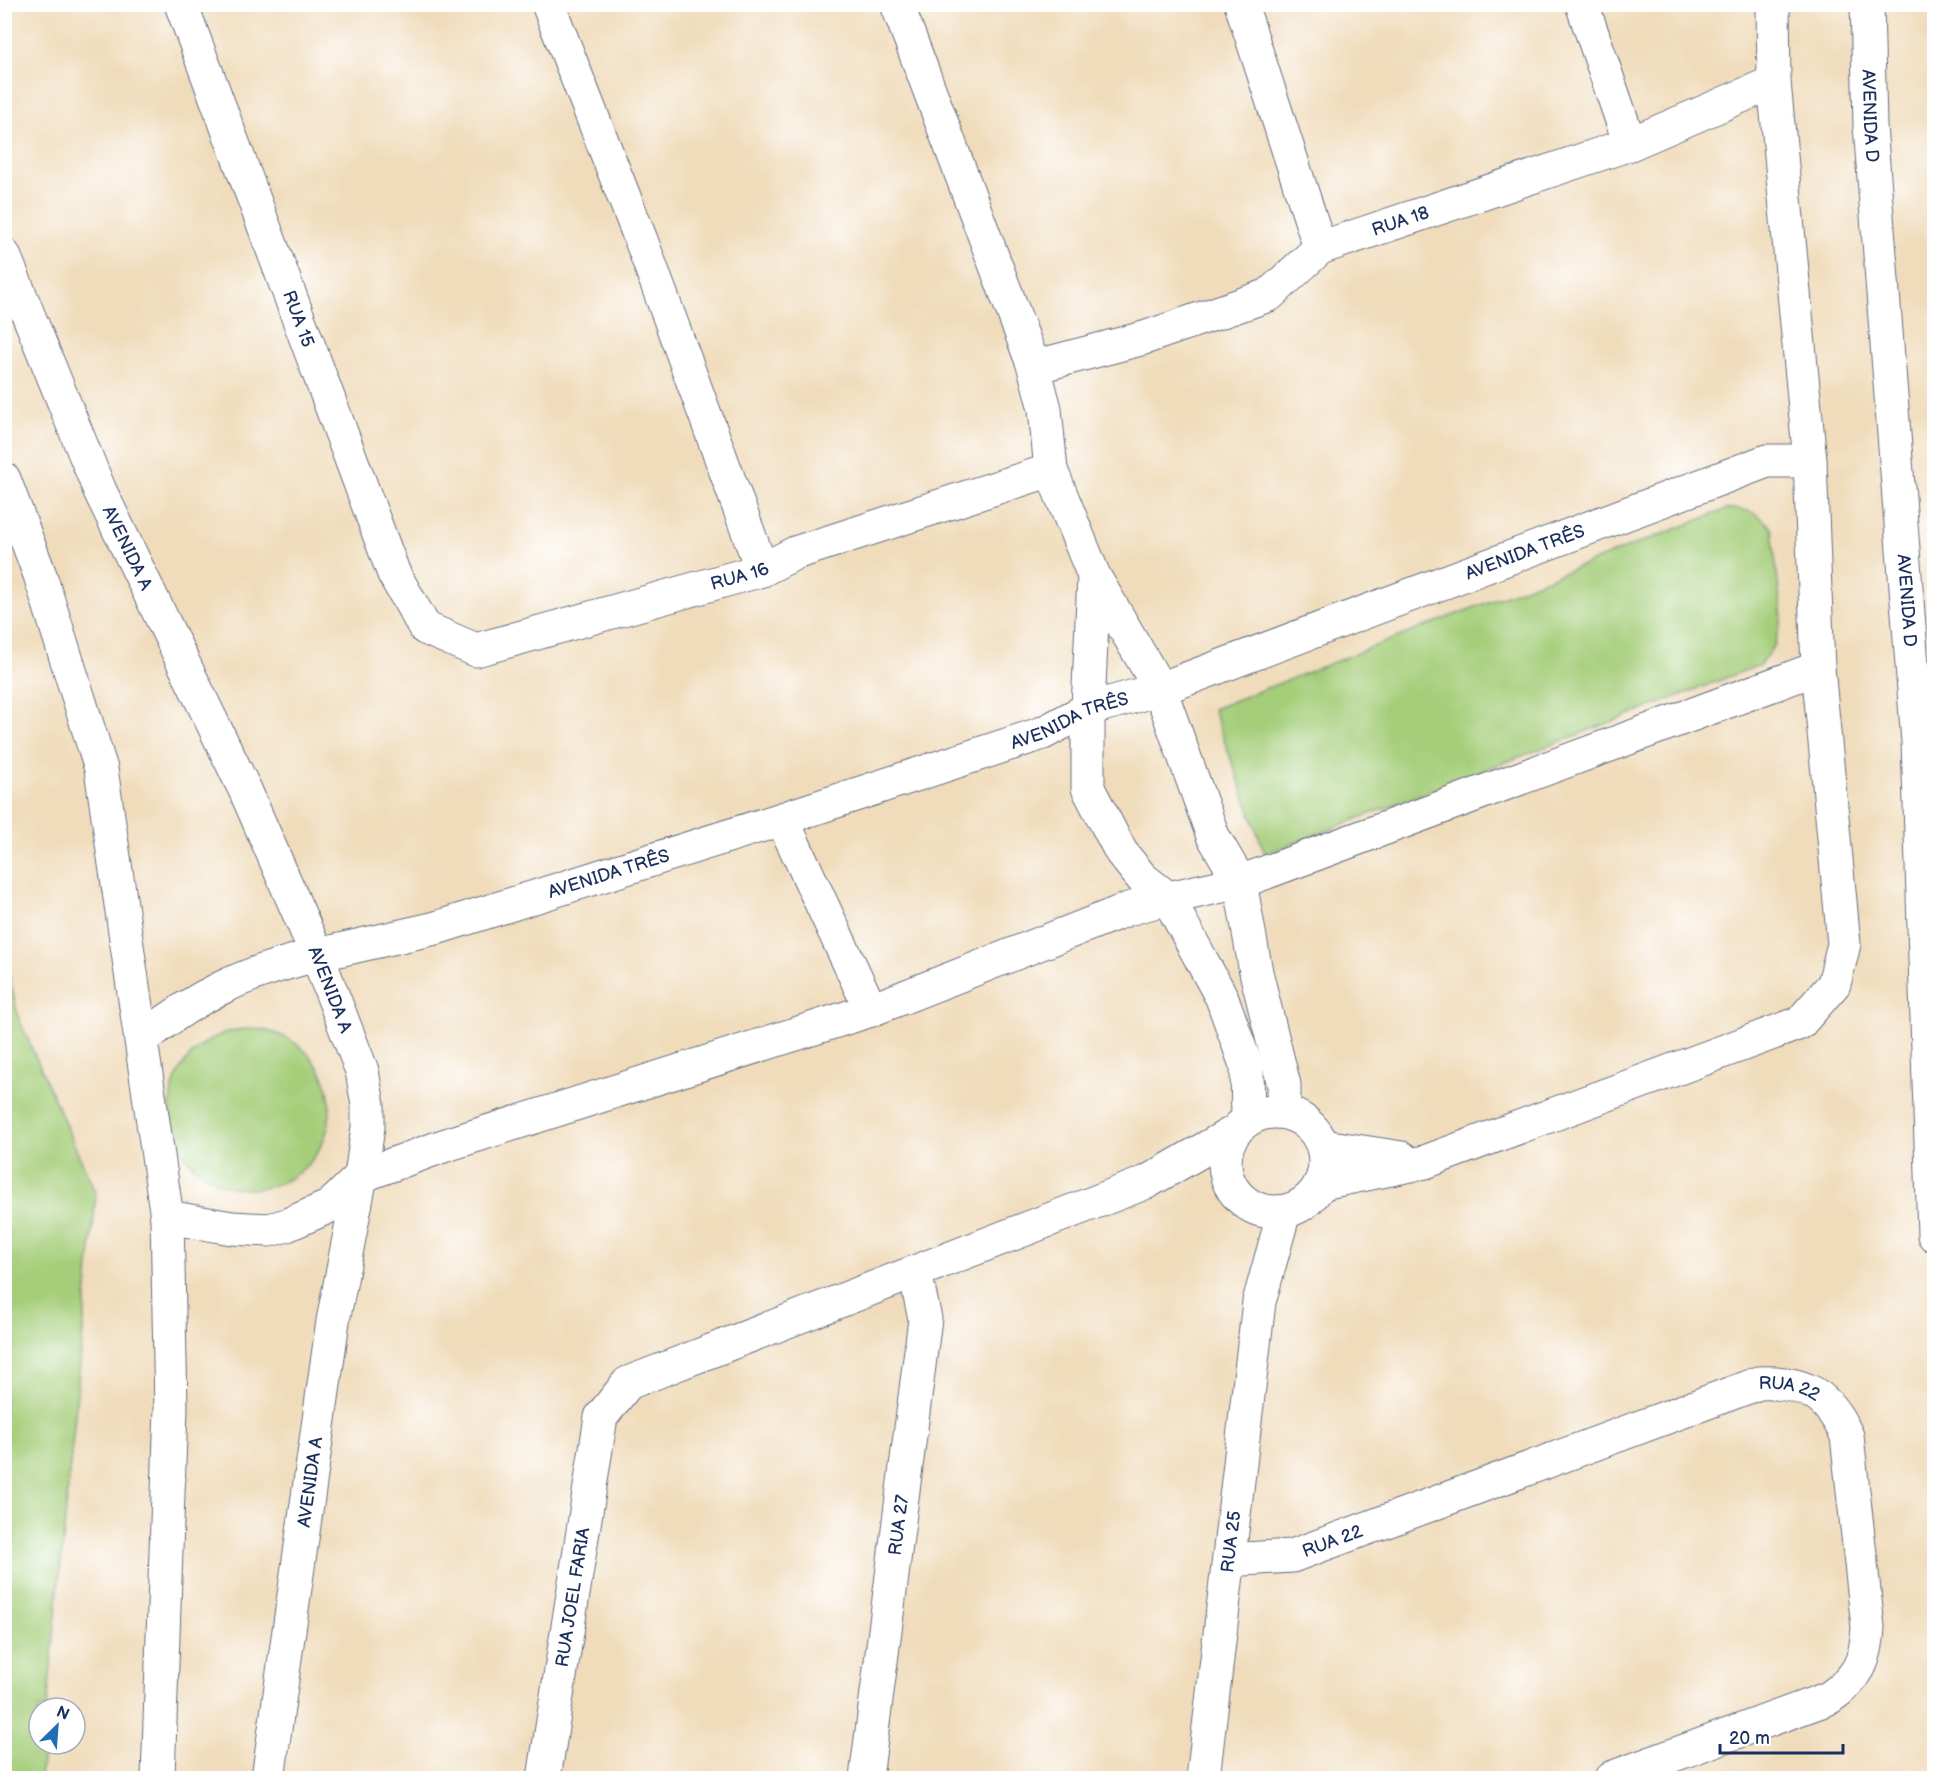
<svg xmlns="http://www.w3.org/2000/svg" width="1939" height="1783" viewBox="0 0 1939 1783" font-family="'Balsamiq Sans',sans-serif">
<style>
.green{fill:#a4ce79;stroke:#607e6c;stroke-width:1.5}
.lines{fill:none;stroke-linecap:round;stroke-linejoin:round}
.minor-casing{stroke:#666c7f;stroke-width:35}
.major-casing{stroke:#666c7f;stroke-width:35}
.minor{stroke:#fff;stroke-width:33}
.major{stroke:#fff;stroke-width:33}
.labels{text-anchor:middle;stroke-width:5;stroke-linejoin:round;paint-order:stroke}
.street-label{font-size:18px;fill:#1b2f5e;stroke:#fff}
</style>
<rect width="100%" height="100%" fill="#fff"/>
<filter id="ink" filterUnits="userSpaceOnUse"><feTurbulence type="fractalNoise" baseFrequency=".0167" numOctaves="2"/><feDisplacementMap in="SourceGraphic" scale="12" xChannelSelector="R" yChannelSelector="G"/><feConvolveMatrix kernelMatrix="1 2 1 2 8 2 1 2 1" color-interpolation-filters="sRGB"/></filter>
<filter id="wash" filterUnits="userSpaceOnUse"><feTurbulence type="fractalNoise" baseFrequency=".008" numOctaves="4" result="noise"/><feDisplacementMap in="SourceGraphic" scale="24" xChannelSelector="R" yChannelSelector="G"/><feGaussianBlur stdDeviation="1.35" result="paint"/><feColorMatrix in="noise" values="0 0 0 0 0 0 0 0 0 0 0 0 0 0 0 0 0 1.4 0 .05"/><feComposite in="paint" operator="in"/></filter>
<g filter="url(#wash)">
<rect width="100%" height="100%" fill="#f0dcbb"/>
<g class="green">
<path d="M1727 509C1747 508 1760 513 1772 529L1782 618 1775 644 1760 665 1265 854 1213 709Z"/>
<path d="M4 956 19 1019 96 1194 47 1708H39V1744H44L40 1778H4Z"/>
<circle cx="250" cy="1109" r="80"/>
</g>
</g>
<g filter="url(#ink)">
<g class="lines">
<g class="minor-casing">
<g id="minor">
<path id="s1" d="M181 4 394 574 425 628 476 650 762 570 795 553 1051 470"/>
<path d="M548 4 641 240 762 570"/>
<path d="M897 4 1034 367 1045 409 1051 470 1094 576 1160 689 1213 836 1240 882 1256 972 1284 1085V1112"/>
<path d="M1241 4 1320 248"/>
<path d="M1582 4 1630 144"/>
<path id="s2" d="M1867 4 1870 126 1918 742 1934 1235"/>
<path id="s3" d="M1034 367 1144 338 1269 295 1320 248 1630 144 1774 82"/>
<path d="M1094 576 1088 709V788L1121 852 1142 878 1168 898 1222 998 1247 1068 1248 1119"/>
<path d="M782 819 871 1010"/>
<path id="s4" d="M317 955 436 928 782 819 1043 733 1088 709 1160 689 1767 461H1810"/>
<circle cx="1275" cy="1162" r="50"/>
<path d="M1324 1146 1402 1158"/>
<path d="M361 1176 443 1146 871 1010 1128 909 1168 898 1240 882 1818 668"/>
<path d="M1322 1183 1425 1162 1800 1023 1834 984 1844 944 1818 668 1810 461 1774 82 1773 4"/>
<path id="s5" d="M1229 1560 1292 1556 1759 1383C1805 1381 1828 1394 1847 1436L1868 1627C1866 1662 1858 1678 1829 1698L1611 1778"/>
<path id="s6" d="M544 1778 601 1417 628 1383 1147 1182 1234 1132"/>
<path id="s7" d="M866 1778 925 1319 915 1273"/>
<path id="s8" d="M1203 1778 1259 1302 1284 1212"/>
</g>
</g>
<g class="major-casing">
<g id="major">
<path id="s9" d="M4 255 100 491 246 792 317 955 362 1071 368 1105V1127L361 1176 333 1321 268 1778"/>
<path d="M4 479 40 575 101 769 167 1217 171 1408 158 1778"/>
<path d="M142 1040C197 994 247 972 317 955"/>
<path d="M167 1217 232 1228 269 1230 287 1225 330 1206 361 1176"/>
</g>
</g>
<use href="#minor" class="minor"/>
<use href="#major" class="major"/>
</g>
</g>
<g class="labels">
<g class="street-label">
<text dy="6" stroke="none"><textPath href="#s2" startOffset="112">AVENIDA D</textPath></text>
<text dy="6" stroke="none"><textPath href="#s3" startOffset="400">RUA 18</textPath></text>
<text dy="6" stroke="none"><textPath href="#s1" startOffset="336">RUA 15</textPath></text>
<text dy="6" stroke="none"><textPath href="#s9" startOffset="318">AVENIDA A</textPath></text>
<text dy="6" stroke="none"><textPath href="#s4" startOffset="1275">AVENIDA TRÊS</textPath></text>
<text dy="6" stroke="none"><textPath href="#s1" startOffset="1000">RUA 16</textPath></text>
<text dy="6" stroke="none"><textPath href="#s2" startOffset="598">AVENIDA D</textPath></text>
<text dy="6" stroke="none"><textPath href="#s4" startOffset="789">AVENIDA TRÊS</textPath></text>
<text dy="6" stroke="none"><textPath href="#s4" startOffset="303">AVENIDA TRÊS</textPath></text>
<text dy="6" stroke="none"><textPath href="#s9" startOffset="804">AVENIDA A</textPath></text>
<text dy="6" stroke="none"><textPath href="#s5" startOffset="592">RUA 22</textPath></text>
<text transform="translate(310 1482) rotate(-82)" y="6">AVENIDA A</text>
<text dy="6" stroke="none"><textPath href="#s7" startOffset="255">RUA 27</textPath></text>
<text dy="6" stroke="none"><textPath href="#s8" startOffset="238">RUA 25</textPath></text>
<text dy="6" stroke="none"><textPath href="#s5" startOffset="106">RUA 22</textPath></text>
<text dy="6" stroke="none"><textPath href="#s6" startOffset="183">RUA JOEL FARIA</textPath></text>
</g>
</g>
<rect width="1939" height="1783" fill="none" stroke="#fff" stroke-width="24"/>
<g transform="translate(57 1726) rotate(25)"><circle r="28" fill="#ffffff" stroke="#a4acbf" stroke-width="1.5"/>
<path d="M0-4.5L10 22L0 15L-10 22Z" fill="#1f6fb2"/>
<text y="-9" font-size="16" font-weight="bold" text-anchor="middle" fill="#1b2f5e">N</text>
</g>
<path d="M1720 1744v9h123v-9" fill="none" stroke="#1b2f5e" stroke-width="3"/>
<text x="1729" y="1744" font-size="18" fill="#1b2f5e" stroke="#ffffff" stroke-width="4.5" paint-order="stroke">20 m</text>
</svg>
